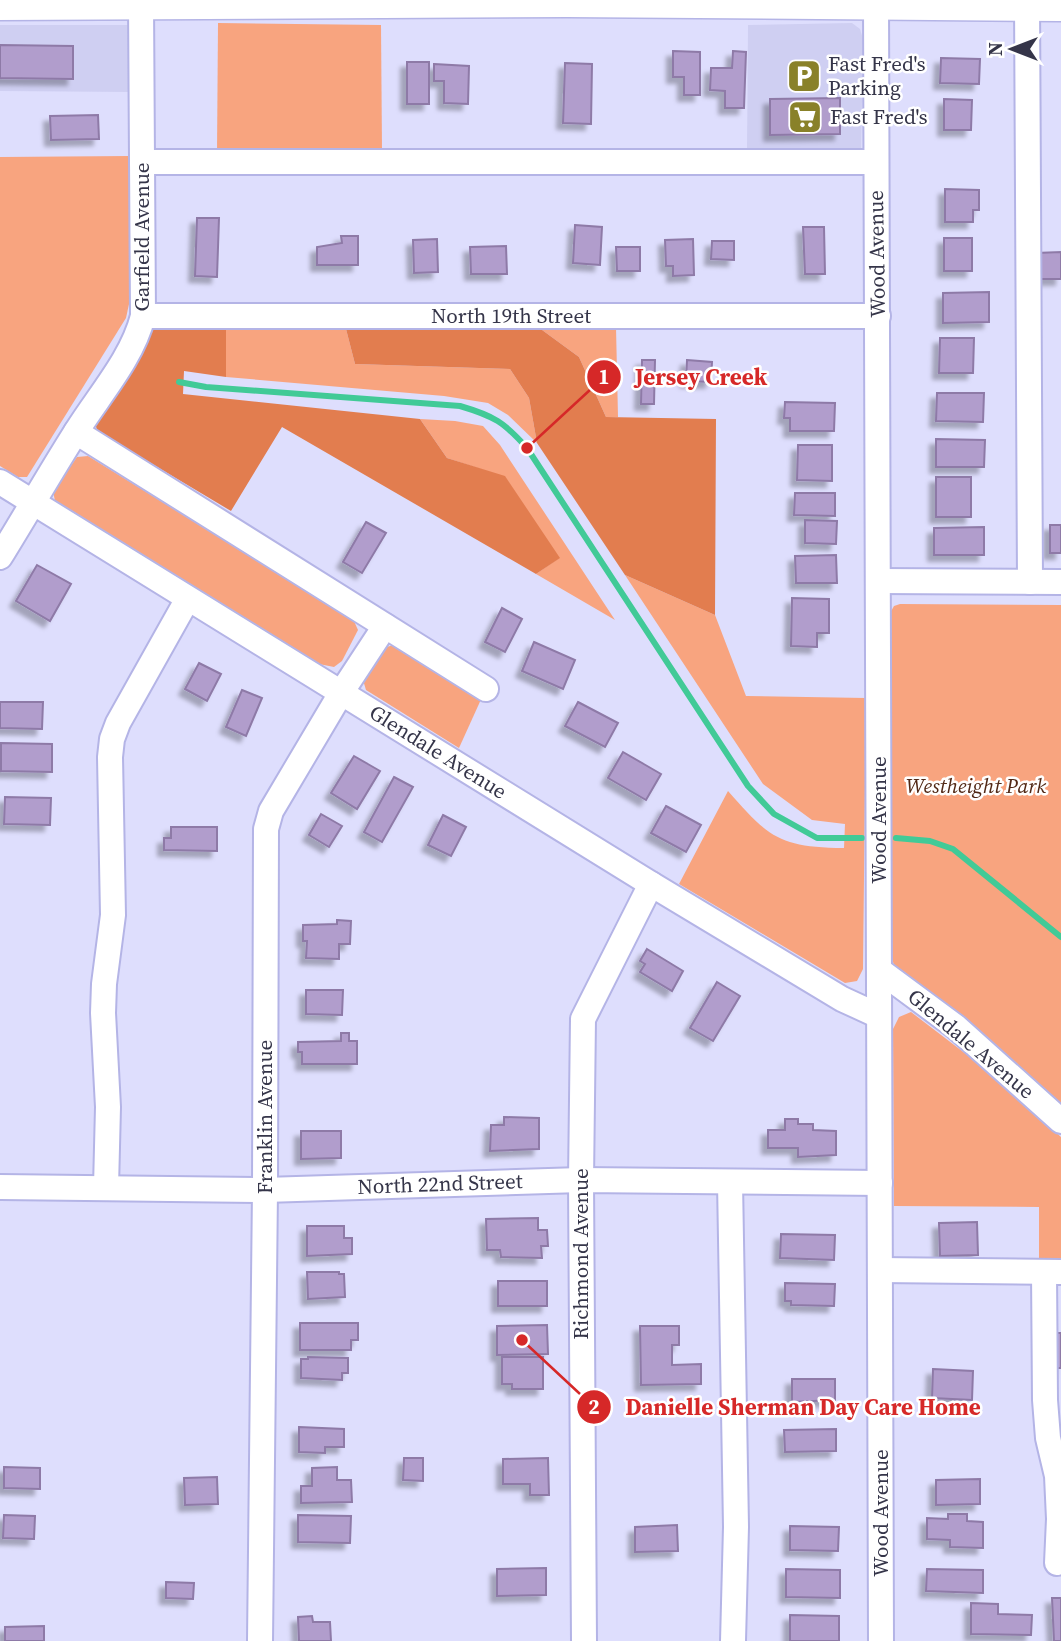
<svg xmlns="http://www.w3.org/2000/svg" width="1061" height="1641" viewBox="0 0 1061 1641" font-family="'Source Serif 4',serif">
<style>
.built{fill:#cfcff2}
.green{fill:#f8a47f}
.forest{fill:#e27d4f}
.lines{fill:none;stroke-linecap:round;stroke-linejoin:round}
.stream{stroke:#41ca97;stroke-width:6}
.building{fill:#b19dcc;stroke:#8e7aa7;stroke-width:2;filter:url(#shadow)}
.minor-casing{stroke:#b4b4e6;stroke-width:28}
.major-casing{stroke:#b4b4e6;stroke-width:35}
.minor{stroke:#fff;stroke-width:24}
.major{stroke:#fff;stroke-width:32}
.labels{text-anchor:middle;stroke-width:5;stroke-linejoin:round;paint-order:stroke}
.poi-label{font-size:21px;fill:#353549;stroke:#fff;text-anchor:start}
.street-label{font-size:21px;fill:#353549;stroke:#fff}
.park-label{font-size:21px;font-style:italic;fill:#512815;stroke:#fff}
.leader{fill:none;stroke:#d62828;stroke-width:2.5}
.callout-dot{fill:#d62828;stroke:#fff;stroke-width:2.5}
.mark-label{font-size:21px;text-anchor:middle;font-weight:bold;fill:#fff}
.callout-label{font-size:23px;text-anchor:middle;font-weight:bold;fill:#d62828;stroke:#fff;stroke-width:5;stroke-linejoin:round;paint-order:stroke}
</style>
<defs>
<filter id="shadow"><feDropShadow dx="-6" dy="6" stdDeviation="2" flood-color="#0004"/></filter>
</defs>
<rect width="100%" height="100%" fill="#dedefd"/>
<g class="built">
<path d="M852 23 860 29 863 39 861 157 747 154 748 25Z"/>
<path d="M0 25H129V92L0 91Z"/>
</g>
<g class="green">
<path d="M218 23 381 25 382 151 217 153Z"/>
<path d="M129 156V304L126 318 27 477H18L0 466V157Z"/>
<path d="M538 327H616L618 417H606L579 357Z"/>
<path d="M346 329 355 364 510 369 529 398 537 443 508 415 488 403 444 396 226 377V330Z"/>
<path d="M420 419 455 421 483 426 500 445 615 620 536 574 559 558 505 477 447 458Z"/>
<path d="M88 456 353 619 358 630 342 661 334 667 319 664 55 501 53 491 77 457Z"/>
<path d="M625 575 715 615 746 696 866 698 863 969 857 981 845 983 679 884 728 791C769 838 780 847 844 848L845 824 812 820 763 784Z"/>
<path d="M900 604 1061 605V1107L895 969 892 958 890 613 894 606Z"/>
<path d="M393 645 483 695 459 748 366 690 363 680 381 649Z"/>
<path d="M911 1012 1000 1080 1061 1137V1262H1039V1207L894 1206 893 1029 899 1017Z"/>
</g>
<g class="forest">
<path d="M166 324 226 330V377L184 371 183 394 420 419 447 458 505 476 560 558 536 574 282 427 231 511 97 431 95 421 148 331Z"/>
<path d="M538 327 579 357 606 417 716 419 715 615 625 575 537 443 529 398 510 369 355 364 346 329Z"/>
</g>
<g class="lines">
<g class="stream">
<path d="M179 382 206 387 460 406C494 416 504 422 527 448L748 786 774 814 817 838H862"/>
<path d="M896 838 930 841 953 849 1061 937"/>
</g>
</g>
<g class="building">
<path d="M0 45 73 46V79L0 78Z"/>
<path d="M673 51 700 52V95H684V77H673Z"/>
<path d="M733 51 746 52 744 108H725V91L710 90 711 68H732Z"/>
<path d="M941 58 980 59 979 84 940 83Z"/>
<rect x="407" y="62" width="22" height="42"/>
<path d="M565 63 592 64 591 124 563 123Z"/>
<path d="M434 64 469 66 468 104 444 103V81H434Z"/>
<path d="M840 98V134L770 135V99Z"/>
<path d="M944 99 972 100 971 130H944Z"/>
<path d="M98 115 99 139 51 140 50 116Z"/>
<path d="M945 189 979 190V210H973V222H945Z"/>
<path d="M197 218H219L217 277 195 276Z"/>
<path d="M575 225 602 227 600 265 573 263Z"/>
<path d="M803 227H824L825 274H805Z"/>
<path d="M341 236H358V265H317V247L342 243Z"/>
<rect x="944" y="238" width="28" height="33"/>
<path d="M437 239 438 272 414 273 413 240Z"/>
<path d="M693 239 694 275 673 276V266H666L665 240Z"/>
<path d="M712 241H734V260L711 259Z"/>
<path d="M506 246 507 274H471L470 247Z"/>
<path d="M616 247H640V271H617Z"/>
<path d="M1061 252V279H1037L1036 253Z"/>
<path d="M989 292V322L943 323V293Z"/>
<path d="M940 338H974L973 373H939Z"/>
<path d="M642 360H655L654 404H641Z"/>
<path d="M687 360 712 362 711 382 686 381Z"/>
<path d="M937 393H984L983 422 936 421Z"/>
<path d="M785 402 835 403 834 431H790V418H784Z"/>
<path d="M936 439 985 440 984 467H936Z"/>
<path d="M798 445H832V481L797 480Z"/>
<rect x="936" y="477" width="35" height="40"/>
<path d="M795 493H835V516L794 515Z"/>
<path d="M805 520 837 521 836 544 805 543Z"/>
<path d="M366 522 386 533 362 573 343 562Z"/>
<rect x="1050" y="525" width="11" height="28"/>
<path d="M984 527V555H934V528Z"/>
<path d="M836 555 837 583H796L795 556Z"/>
<path d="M37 565 71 584 50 621 16 601Z"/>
<path d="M792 598 829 599V633H817V647L791 646Z"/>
<path d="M502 608 522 619 505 652 485 642Z"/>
<path d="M534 642 575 660 563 689 522 671Z"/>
<path d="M199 663 221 674 207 701 185 689Z"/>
<path d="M242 690 262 698 246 736 226 727Z"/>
<path d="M0 702H43L42 729 0 728Z"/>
<path d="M578 702 618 723 605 747 565 726Z"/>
<path d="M1 743 52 744V772L1 771Z"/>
<path d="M623 752 661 774 646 800 608 778Z"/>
<path d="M354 756 380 771 357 809 331 793Z"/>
<path d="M394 777 413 787 382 842 364 832Z"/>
<path d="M5 797 51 798 50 825 4 824Z"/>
<path d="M666 806 701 825 686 852 651 833Z"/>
<path d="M321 814 342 826 329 847 309 835Z"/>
<path d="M443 815 466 827 451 856 428 845Z"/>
<path d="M171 827H217V851L164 850V838H171Z"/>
<path d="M337 920 351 921 350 944H339V959L306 958 307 941H303V925L337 924Z"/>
<path d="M647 949 683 971 672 991 640 972 645 964 640 961Z"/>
<path d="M717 982 740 996 713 1041 690 1028Z"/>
<path d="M306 990H343L342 1015 306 1014Z"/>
<path d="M341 1033H349V1041H357V1064H302V1052H298V1042L341 1041Z"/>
<path d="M504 1117 539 1118V1149L490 1151 491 1125H504Z"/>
<path d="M785 1119H798V1124H813V1130L836 1131V1155L798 1157V1148H768V1130H785Z"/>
<path d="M301 1131H341V1158L301 1159Z"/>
<path d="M538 1218V1230H547L548 1246H541L542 1258 501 1257 500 1250H487L486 1219Z"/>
<path d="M977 1222 978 1255 940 1256 939 1223Z"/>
<path d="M307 1226H344V1238H352V1254L307 1256Z"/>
<path d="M781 1234 835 1235 834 1260 780 1258Z"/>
<path d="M307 1272H339V1274H344L345 1297 308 1299Z"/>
<rect x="498" y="1281" width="49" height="25"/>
<path d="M785 1283 835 1284 834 1306 791 1305V1301H785Z"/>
<path d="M300 1323H358V1340H351V1350H300Z"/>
<path d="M547 1325 548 1354 497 1355V1326Z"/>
<path d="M640 1326H679V1345H672V1365L701 1364V1384L641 1385Z"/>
<path d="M1053 1333H1061V1368H1054Z"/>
<path d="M308 1357 348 1358V1373H342V1380L301 1378V1359H308Z"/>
<path d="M502 1357H543V1389H512V1384H502Z"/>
<path d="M933 1369 973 1371 972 1400 932 1398Z"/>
<path d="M792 1379H835V1400L792 1402Z"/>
<path d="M299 1427 344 1429V1447H325V1453L299 1452Z"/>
<path d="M836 1429V1451L785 1452 784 1430Z"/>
<path d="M404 1458H423V1481L403 1480Z"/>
<path d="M548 1458 549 1495H530V1484H503V1459Z"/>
<path d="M4 1467 40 1468V1489L4 1488Z"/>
<path d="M337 1467V1480H351L352 1502 301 1503V1486H312V1468Z"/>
<path d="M217 1477 218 1504 185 1505 184 1478Z"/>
<path d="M980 1479V1504L936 1505V1480Z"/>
<path d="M948 1514H967V1521L983 1522V1548L950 1547V1540L927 1539V1518L948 1519Z"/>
<path d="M4 1515 35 1516 34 1539 3 1538Z"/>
<path d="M298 1515 351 1516 350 1543 298 1542Z"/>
<path d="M677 1525 678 1551 635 1552V1527Z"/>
<path d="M790 1526 839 1527 838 1551 790 1550Z"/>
<path d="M546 1568V1595L497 1596V1569Z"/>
<path d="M786 1569 840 1570V1598L786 1597Z"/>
<path d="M927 1569 983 1570V1593L926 1591Z"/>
<path d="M166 1582 194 1583 193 1599 166 1598Z"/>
<path d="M1052 1598H1061V1641H1054Z"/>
<path d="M971 1603 998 1604V1614L1032 1615 1031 1635 971 1634Z"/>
<path d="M790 1615 839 1616V1641H790Z"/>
<path d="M312 1616 313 1622H330L331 1641H299L298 1617Z"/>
<path d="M44 1626V1641H5V1627Z"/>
</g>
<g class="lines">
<g class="minor-casing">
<g id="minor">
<path d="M876 0 881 1641"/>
<path d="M1027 0 1030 582"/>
<path d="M142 162H876"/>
<path d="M143 316H878"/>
<path d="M76 432 486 689"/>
<path d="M0 482 651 884 842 999 879 1016"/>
<path d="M0 557C26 515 50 473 76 432 99 395 132 359 143 316L141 3"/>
<path d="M878 581 1061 582"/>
<path d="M879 970 956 1027 1061 1121"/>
<path d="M730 1182 736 1527 733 1641"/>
<path d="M0 1187 265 1190 581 1180 880 1183"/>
<path d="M106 1187 108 1107 103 1013 104 984 113 915 110 757 112 739 118 723 187 600"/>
<path d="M880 1270 1060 1272"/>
<path d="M1044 1272 1045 1400 1048 1438 1057 1476 1059 1519 1057 1563 1061 1562"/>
<path d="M260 1641 265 1190 266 829 271 811 341 693 385 626"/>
<path d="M584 1641 581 1180 583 1019 651 884"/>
</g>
</g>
<g class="major-casing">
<path id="major" d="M0 4 567 1 1061 5"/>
</g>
<use href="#minor" class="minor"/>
<use href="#major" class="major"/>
</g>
<defs>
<g id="parking-square" transform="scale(1.75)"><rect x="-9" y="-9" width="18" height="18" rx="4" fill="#898129" stroke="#fff"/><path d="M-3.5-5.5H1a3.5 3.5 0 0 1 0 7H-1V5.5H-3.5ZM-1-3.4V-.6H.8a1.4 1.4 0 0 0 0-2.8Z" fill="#fff"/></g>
<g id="supermarket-square" transform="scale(1.75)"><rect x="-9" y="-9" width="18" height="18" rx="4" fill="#898129" stroke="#fff"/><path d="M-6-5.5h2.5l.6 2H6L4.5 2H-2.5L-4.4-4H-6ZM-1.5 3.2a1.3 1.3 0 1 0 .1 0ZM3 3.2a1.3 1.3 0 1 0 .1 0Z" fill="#fff"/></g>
</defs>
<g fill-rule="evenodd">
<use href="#parking-square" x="804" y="76"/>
<use href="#supermarket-square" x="805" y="117"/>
</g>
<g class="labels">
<g class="poi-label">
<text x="828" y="71">Fast Fred's<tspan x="828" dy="24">Parking</tspan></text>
<text x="830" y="124">Fast Fred's</text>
</g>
<g class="street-label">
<text transform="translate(142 237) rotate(-90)" y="7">Garfield Avenue</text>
<text transform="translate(877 254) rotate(-91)" y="7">Wood Avenue</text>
<text x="511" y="323">North 19th Street</text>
<text transform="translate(438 752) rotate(32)" y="7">Glendale Avenue</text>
<text transform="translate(879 820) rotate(-90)" y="7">Wood Avenue</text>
<text transform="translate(971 1044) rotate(40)" y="7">Glendale Avenue</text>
<text transform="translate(265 1117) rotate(-90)" y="7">Franklin Avenue</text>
<text transform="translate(440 1184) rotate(-2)" y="7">North 22nd Street</text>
<text transform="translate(581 1254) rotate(-90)" y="7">Richmond Avenue</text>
<text transform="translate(881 1513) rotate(-90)" y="7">Wood Avenue</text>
</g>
<g class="park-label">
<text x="976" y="793">Westheight Park</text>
</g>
</g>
<path class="leader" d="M527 448L604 377M522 1340L594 1407"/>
<g class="callout-dot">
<circle cx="527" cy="448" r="7"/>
<circle cx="522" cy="1340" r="7"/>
<circle cx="604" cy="377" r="18"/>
<circle cx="594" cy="1407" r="18"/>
</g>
<g class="mark-label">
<text x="604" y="384">1</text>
<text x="594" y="1414">2</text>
</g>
<g class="callout-label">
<text x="701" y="385">Jersey Creek</text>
<text x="803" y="1415">Danielle Sherman Day Care Home</text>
</g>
<g transform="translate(1012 49) rotate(270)" stroke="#ffffff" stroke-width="5" paint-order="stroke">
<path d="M0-5L12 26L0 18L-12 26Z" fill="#353549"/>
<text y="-10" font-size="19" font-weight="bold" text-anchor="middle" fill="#353549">N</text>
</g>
</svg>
